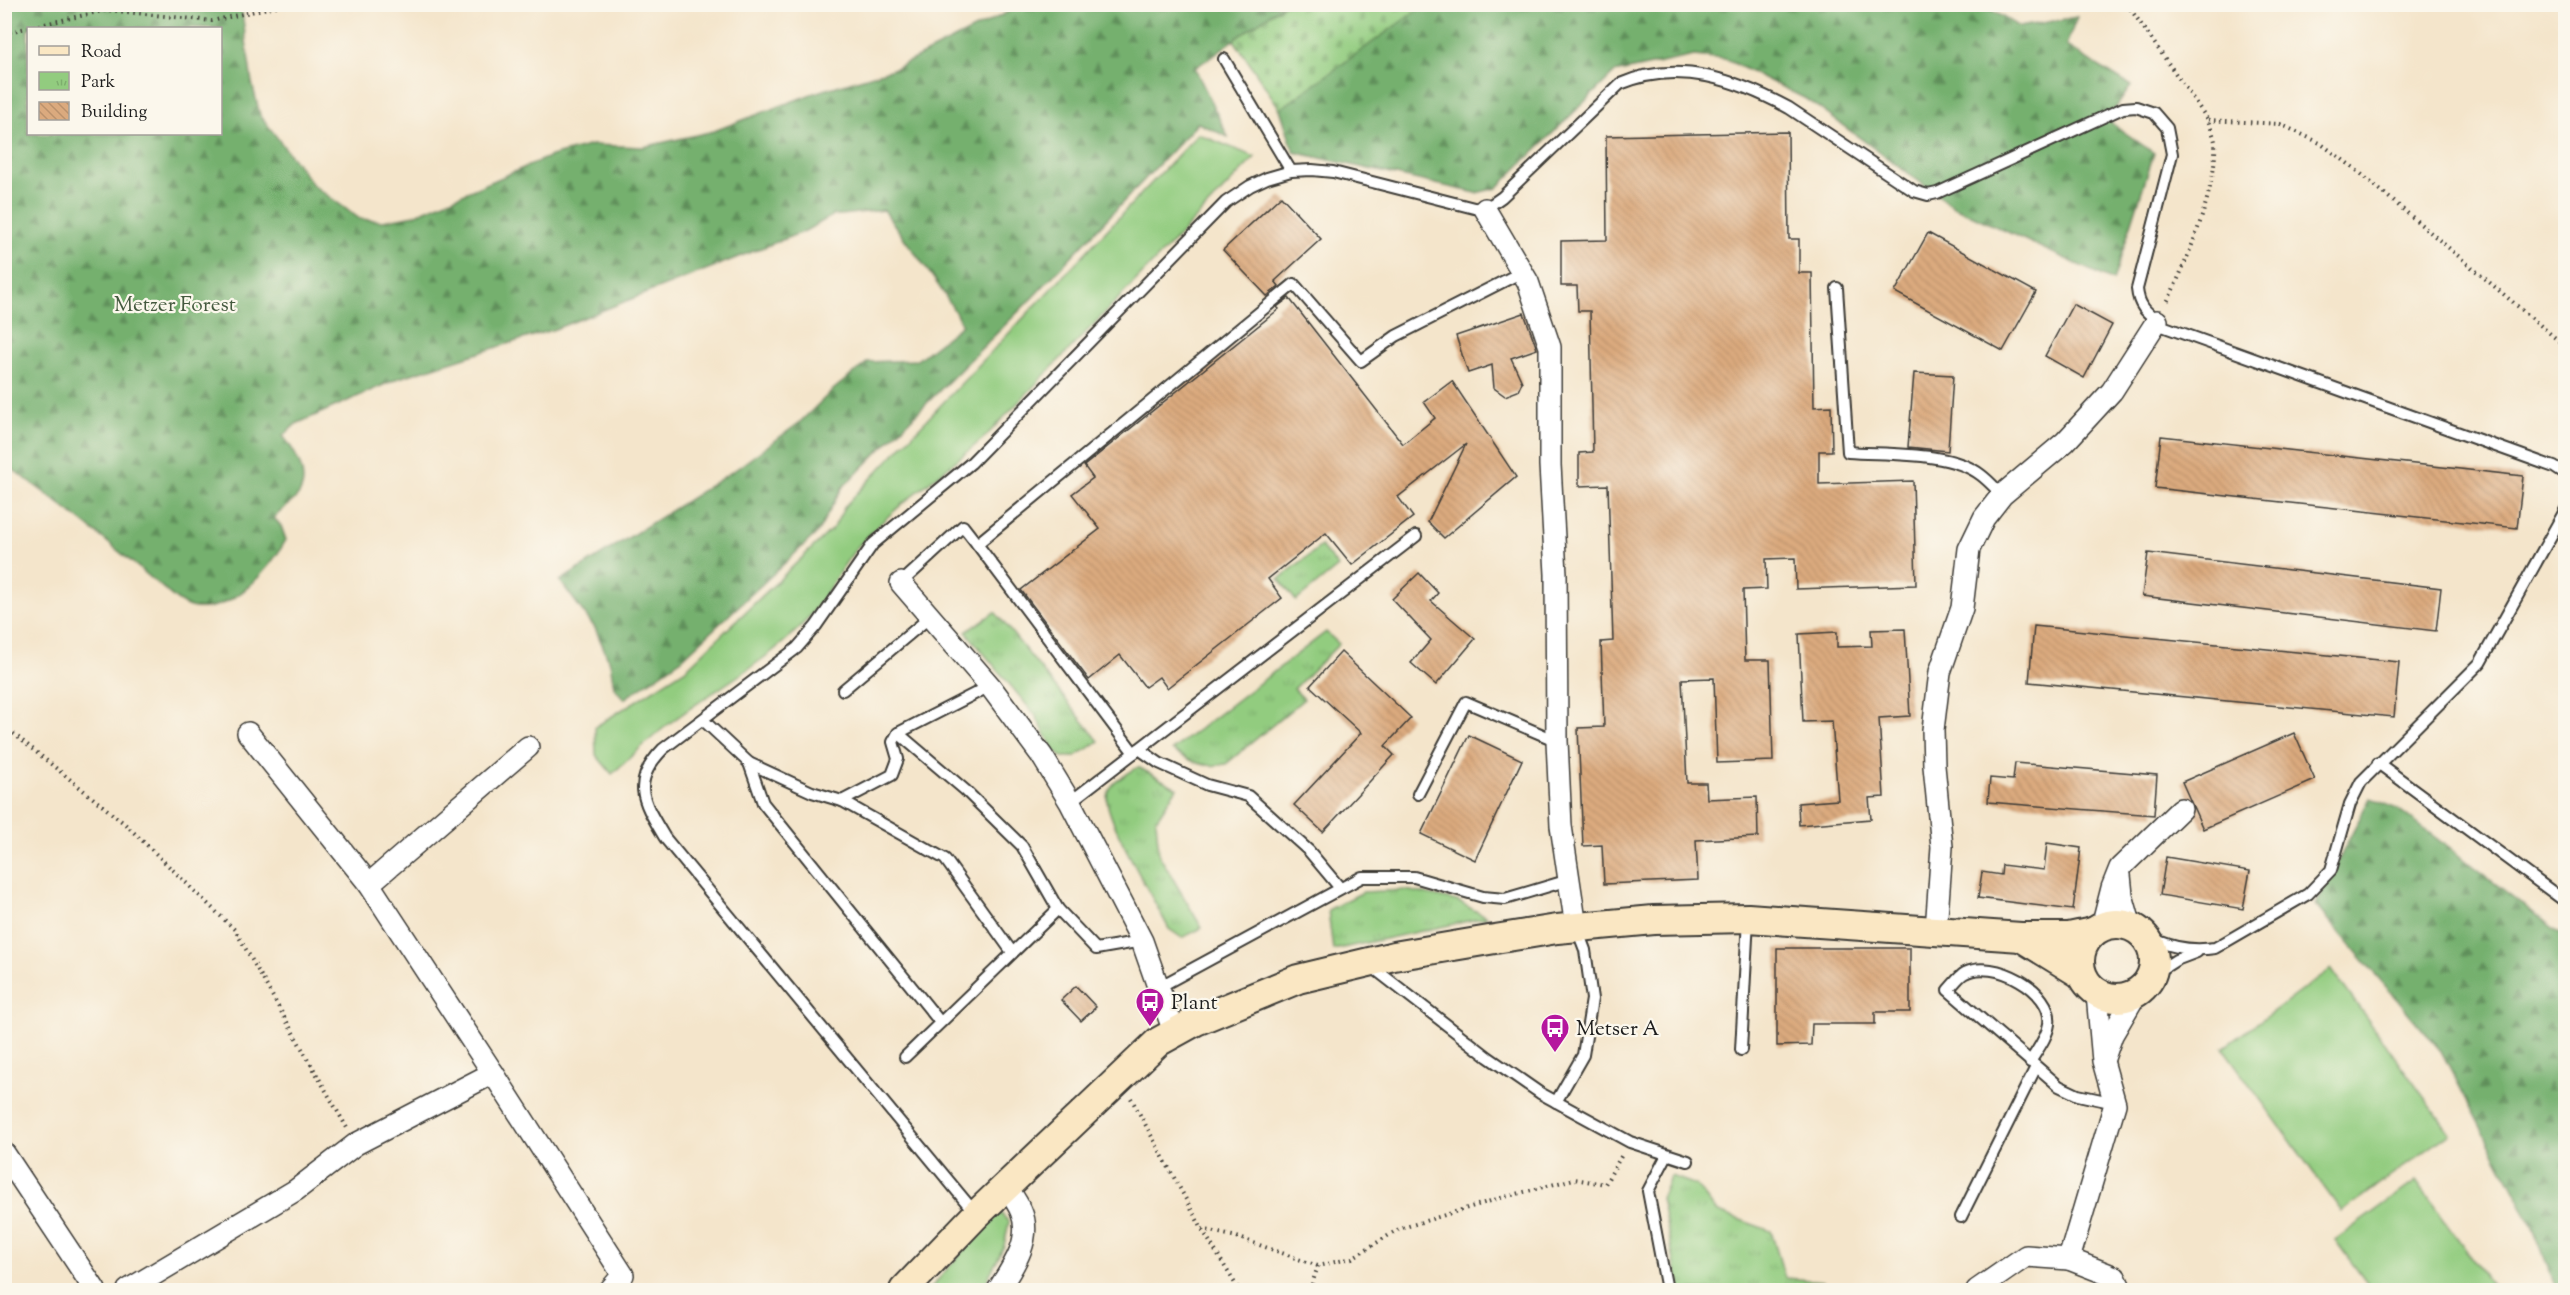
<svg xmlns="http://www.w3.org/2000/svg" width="2570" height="1295" viewBox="0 0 2570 1295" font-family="'Sorts Mill Goudy',serif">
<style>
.grass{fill:#92cc7f;stroke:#57744e;stroke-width:1.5}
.forest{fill:url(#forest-firs);stroke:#486645;stroke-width:1.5;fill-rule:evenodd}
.cemetery{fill:url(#cemetery-stones);stroke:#57744e;stroke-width:1.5}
.park{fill:url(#park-tufts);stroke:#57744e;stroke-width:1.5}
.building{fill:url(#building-back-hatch)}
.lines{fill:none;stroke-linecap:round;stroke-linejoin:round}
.lane-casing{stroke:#3c3a36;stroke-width:14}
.street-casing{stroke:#3c3a36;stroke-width:24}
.secondary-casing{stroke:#3c3a36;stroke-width:32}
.path{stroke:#3c3a36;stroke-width:4;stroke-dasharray:1.5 4.5;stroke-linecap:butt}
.lane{stroke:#fff;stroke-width:10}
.street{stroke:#fff;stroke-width:21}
.secondary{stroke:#fae7c3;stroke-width:28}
.labels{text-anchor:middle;stroke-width:4.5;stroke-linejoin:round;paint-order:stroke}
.park-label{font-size:21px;fill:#455a3f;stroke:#fbf7ec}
.poi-label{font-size:21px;fill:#1c1c1c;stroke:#fbf7ec;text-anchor:start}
</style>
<defs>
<pattern id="forest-firs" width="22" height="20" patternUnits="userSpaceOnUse" patternTransform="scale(1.5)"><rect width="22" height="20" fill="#75b06e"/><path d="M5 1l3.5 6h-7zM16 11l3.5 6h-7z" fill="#5f8e5a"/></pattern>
<pattern id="cemetery-stones" width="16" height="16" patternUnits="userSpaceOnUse" patternTransform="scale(1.5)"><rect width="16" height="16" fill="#92cc7f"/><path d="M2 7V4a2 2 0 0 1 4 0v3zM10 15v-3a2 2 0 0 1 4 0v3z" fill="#7daf6d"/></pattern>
<pattern id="park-tufts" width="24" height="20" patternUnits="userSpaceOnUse" patternTransform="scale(1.5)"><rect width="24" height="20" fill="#92cc7f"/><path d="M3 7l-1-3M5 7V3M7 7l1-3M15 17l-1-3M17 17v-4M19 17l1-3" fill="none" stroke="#7daf6d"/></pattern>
<pattern id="building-back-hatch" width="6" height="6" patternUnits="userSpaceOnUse" patternTransform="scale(1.5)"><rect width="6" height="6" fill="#dbaa7e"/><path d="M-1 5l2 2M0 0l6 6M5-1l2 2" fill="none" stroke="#bb926c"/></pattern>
</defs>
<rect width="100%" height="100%" fill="#fbf7ec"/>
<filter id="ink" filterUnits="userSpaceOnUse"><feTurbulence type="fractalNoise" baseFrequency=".0167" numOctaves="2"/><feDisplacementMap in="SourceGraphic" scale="12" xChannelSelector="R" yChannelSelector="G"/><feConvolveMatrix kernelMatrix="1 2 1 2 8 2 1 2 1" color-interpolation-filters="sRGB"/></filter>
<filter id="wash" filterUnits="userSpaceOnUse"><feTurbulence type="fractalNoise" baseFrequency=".008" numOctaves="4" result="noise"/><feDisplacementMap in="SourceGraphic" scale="24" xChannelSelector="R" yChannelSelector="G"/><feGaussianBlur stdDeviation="1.35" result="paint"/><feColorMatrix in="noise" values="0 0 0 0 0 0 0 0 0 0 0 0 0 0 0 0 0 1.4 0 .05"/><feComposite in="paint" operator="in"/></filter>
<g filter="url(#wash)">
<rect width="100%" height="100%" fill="#f4e5cb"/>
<g class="grass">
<path d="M1198 134 1255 157 986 436C945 472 899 502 861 543 839 567 822 606 799 628 763 664 715 689 674 720 652 736 632 756 612 774L596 755 595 727 686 669 834 527 845 506Z"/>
<path d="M2331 969 2450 1133 2342 1212 2223 1048Z"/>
<path d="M2416 1181 2495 1290H2372L2335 1240Z"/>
<path d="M998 1210 1009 1222 1004 1246 982 1290H929Z"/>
</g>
<g class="forest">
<path d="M5 4 241 5 252 83 260 115 313 185 360 219 383 221 414 215 551 156 592 145 643 147 714 131 814 93 896 68 1022 5H1283L1195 68 1228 137 1198 123 1033 297 842 488 818 532 682 659 624 699 614 687 610 663 595 628 560 581 735 470 799 423 834 389 868 362 917 360 962 325C941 283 910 249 884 210L832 216 805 231 555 329 399 378 296 424 283 436C295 451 313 480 296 498 289 505 281 510 274 518L281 526 286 540C270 569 233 612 195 608 181 607 167 591 157 583 107 541 58 501 5 464ZM28 28H220V134H28Z"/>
<path d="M1424 5H1983L2019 27 2077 17 2066 46 2131 86 2107 120 2154 153 2113 281 1954 207 1808 100 1725 59 1694 56 1614 73 1497 188 1476 193 1294 152 1280 109Z"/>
<path d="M2370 798 2398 809 2565 937V1290H2557L2531 1223 2441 1051 2316 905Z"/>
</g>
<path class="cemetery" d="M1283 5V4L1424 5 1280 109 1234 40Z"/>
<g class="park">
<path d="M1321 546 1338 567 1296 601 1279 579Z"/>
<path d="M995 612 1099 741 1075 757H1062L1054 750 1035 715 966 632Z"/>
<path d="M1326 632 1339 644 1294 689 1304 699 1226 764C1204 769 1190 761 1172 750Z"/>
<path d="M1138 767 1177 788 1156 820 1159 855 1202 928 1182 938 1169 929C1157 905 1106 820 1107 799 1107 783 1126 775 1138 767Z"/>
<path d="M1406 890 1457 901 1487 917 1333 950 1328 910 1363 892Z"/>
<path d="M1671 1176 1696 1185 1716 1211 1771 1231 1785 1278 1823 1281V1290H1680L1661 1198Z"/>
</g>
<g id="blocks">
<g class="building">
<path d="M1788 132 1789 239H1799V273H1812L1814 407 1831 406 1832 451H1819V484L1913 481 1916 585 1796 589 1795 558 1766 559 1767 589 1743 590 1745 660H1770L1773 761 1717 763 1714 678 1682 679 1687 783H1706L1707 799 1757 797 1758 837 1696 840 1698 880 1604 884 1602 845 1583 846 1578 728 1604 727 1601 642 1613 641 1608 485 1579 486V453L1593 452 1590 311H1578L1577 286H1561V241L1607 240 1606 136Z"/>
<path d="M1281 196 1321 239 1275 281 1279 286 1267 296 1223 250Z"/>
<path d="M1928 233 2036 292 2003 351 1895 292Z"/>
<path d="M1289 298 1403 444 1435 418 1424 402 1452 381 1516 477 1444 538 1428 522 1466 444 1398 497 1413 517 1352 565 1326 533 1268 579 1282 598 1167 688 1159 677 1145 687 1120 655 1089 680 1021 590 1100 529 1072 494 1093 478 1084 466 1279 309 1277 307Z"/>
<path d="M2073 304 2112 325 2084 378 2045 356Z"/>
<path d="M1524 313 1537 349 1511 358 1522 382 1518 391 1505 396 1494 388 1492 365 1468 373 1456 336Z"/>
<path d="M1914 373 1953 375 1948 451 1908 447Z"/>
<path d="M2161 436 2523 476 2517 528 2155 488Z"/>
<path d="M2148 553 2441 588 2436 631 2142 596Z"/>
<path d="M1419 573 1438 593 1431 601 1475 639 1436 685 1411 663 1431 640 1392 599Z"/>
<path d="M2034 626 2399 662 2394 717 2029 682Z"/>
<path d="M1905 629 1910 716 1879 718 1884 797 1869 798 1871 819 1799 825 1798 803 1838 800 1832 721 1803 722 1799 634 1837 632V647L1872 646 1871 630Z"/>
<path d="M1341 652 1411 718 1385 746 1394 755 1323 832 1294 805 1361 733 1310 686Z"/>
<path d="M2294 733 2315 780 2203 829 2182 782Z"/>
<path d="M1469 735 1522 760 1475 860 1421 834Z"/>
<path d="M2015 763 2157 775 2154 815 1988 802 1990 778 2013 780Z"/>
<path d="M2047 843 2081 848 2073 910 1978 898 1982 872 2001 875 2002 865 2044 870Z"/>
<path d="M2166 857 2250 871 2243 909 2160 895Z"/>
<path d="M1777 948H1910V1012H1875V1024H1812L1811 1045 1777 1046Z"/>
<path d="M1076 986 1096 1007 1081 1021 1061 1000Z"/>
</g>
</g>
</g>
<g filter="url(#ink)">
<use href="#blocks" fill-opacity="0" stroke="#3c3a36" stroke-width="1.5"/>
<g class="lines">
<g class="lane-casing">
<g id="lane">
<path d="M1224 59 1291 171"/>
<path d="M1837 288 1848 452C1887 455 1950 451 1981 475 1989 481 1995 488 2002 495"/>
<path d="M977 544 1134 753"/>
<path d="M901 583 963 526 977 544 1294 284 1361 361 1396 336 1522 272"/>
<path d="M843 690 930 617"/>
<path d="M703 720 749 763 763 803 940 1022"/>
<path d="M898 733 965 790 1022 846 1058 909 1096 949 1142 941"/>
<path d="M1139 749 1159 763 1207 785 1248 796 1309 851 1340 888"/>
<path d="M749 763 812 792 842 801 945 859 1012 952"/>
<path d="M2378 763 2566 902"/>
<path d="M1418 794 1466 702 1557 741"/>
<path d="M842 801 892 775 898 759 893 742 898 733 990 686"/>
<path d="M1070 802 1416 536"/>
<path d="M2141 933C2166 946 2187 952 2215 948L2308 894 2331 870 2350 804 2361 782 2480 663 2566 509"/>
<path d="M1371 966 1488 1057 1540 1093 1630 1142 1688 1161"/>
<path d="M2151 976 2176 960 2197 952"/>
<path d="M1159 987 1362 877H1414L1483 897 1505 899 1569 880"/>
<path d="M1741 1050 1748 919"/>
<path d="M905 1057 1058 909"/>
<path d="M2030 1062C2037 1050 2047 1038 2049 1024 2054 990 1993 958 1965 973 1959 976 1953 985 1948 990L2059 1086 2078 1095 2115 1103"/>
<path d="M1556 1102 1583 1055 1592 999 1585 950 1577 929"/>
<path d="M1667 1155 1648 1191 1667 1290"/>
<path d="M976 1214 665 838C643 801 630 783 663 749L797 648 816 626 873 544 971 463 1226 202 1250 186 1267 178 1291 171 1312 170 1333 172 1474 208 1485 209 1502 197 1620 84C1678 59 1737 80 1789 108L1914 191 1928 195 1937 193 2123 108 2136 107 2154 113 2167 128 2172 154 2137 289C2139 310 2150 314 2165 327L2554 467 2566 475"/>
<path d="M1961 1217 2036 1067"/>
</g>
</g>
<g class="street-casing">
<g id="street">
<path d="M1485 209 1528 282 1550 347V465L1556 574 1557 741 1561 826 1576 927"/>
<path d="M901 583 990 686 1042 756 1070 802 1142 941 1174 1032"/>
<path d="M2120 875 2122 895 2131 927"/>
<path d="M369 884 528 747"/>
<path d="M2102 927 2112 888 2120 868 2181 809"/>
<path d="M1936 930 1942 847 1934 766 1933 730 1940 672 1962 608 1969 549 1984 518 2002 495 2065 442 2112 391 2157 321"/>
<path d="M2097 994 2103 1061 2115 1104 2069 1259 2115 1277 2121 1290"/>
<path d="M2104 1058 2112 1035 2136 994"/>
<path d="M493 1073 623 1275 610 1290"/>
<path d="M4 1153 95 1290"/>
<path d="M128 1290 296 1190 356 1144 493 1073 369 884 248 733"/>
<path d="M998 1290C1013 1267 1033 1239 1021 1211 1017 1202 1011 1194 1006 1186"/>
<path d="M1977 1290 2026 1256 2069 1259"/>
</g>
</g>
<g class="secondary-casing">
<g id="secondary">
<circle cx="2117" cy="961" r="37"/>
<path d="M2021 937 2081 974"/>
<path d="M904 1290 976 1215 1158 1042 1196 1021 1298 979 1394 956 1495 939 1557 929 1654 920 1748 918 2021 937H2069L2093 932"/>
</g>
</g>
<g class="path">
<path d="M2127 4 2208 120C2210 127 2214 135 2215 142 2218 186 2186 265 2166 304"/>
<path d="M4 33 107 10 212 21 285 4"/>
<path d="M2208 120 2280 124 2320 143 2354 168 2566 347"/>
<path d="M4 726 125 824 235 930 347 1128"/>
<path d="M1131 1098 1202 1229 1239 1290"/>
<path d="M1202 1229 1237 1237 1318 1266 1352 1258 1399 1229 1497 1199 1574 1179 1605 1184 1623 1153"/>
<path d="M1310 1290 1318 1266"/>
</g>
<use href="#lane" class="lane"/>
<use href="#street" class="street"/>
<use href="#secondary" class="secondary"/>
</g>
</g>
<defs>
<g id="bus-pin" transform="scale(1.5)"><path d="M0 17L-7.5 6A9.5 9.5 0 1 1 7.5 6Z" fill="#b5179e" stroke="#fbf7ec"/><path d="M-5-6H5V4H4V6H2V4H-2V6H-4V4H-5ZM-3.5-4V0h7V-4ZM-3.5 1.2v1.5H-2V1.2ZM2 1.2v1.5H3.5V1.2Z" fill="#fff"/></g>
</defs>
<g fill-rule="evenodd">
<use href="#bus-pin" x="1150" y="1002"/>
<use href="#bus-pin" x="1555" y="1028"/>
</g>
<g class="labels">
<g class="park-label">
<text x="175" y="311">Metzer Forest</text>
</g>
<g class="poi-label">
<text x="1171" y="1009">Plant</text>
<text x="1576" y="1035">Metser A</text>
</g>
</g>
<rect width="2570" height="1295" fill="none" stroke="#fbf7ec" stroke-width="24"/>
<rect x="27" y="27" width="195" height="108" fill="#fbf7ec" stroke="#a29f99" stroke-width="1.5"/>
<rect x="39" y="46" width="30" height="9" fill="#fae7c3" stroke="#a29f99" stroke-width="1.5"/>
<text x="81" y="57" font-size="18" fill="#1c1c1c">Road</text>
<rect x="39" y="72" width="30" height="18" fill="url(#park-tufts)" stroke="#a29f99" stroke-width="1.5"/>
<text x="81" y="87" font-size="18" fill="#1c1c1c">Park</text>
<rect x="39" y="102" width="30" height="18" fill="url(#building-back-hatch)" stroke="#a29f99" stroke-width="1.5"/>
<text x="81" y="117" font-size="18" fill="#1c1c1c">Building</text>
</svg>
